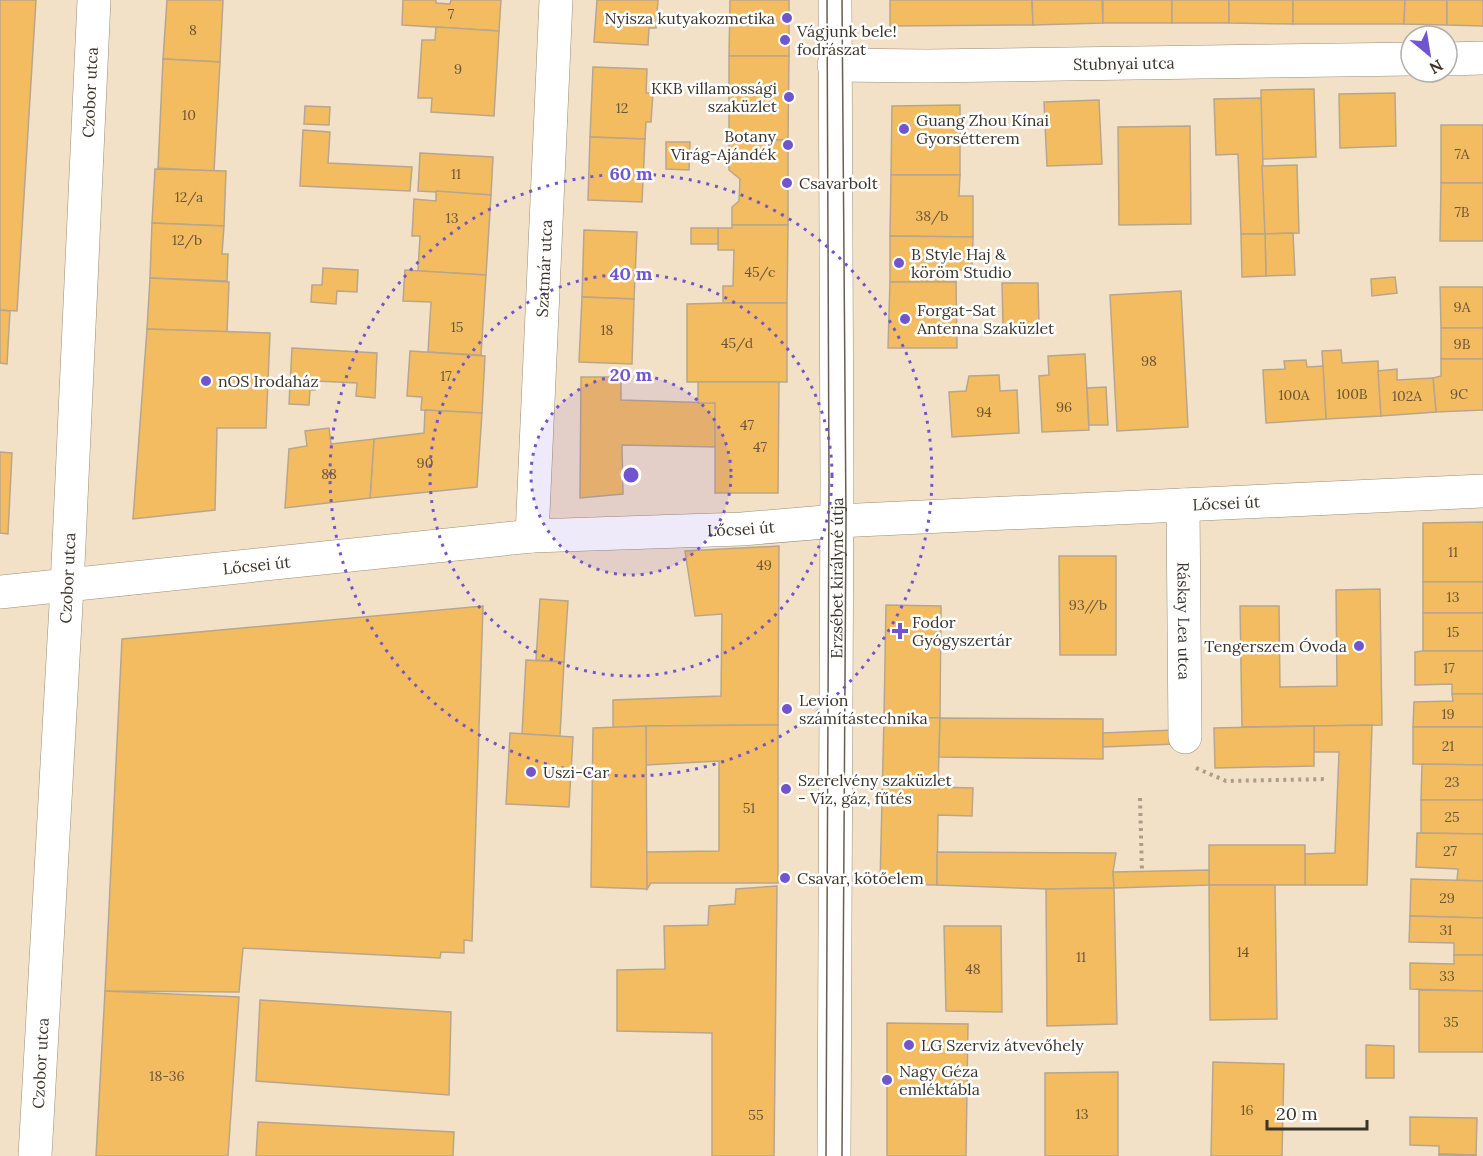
<svg xmlns="http://www.w3.org/2000/svg" width="1483" height="1156" viewBox="0 0 1483 1156" font-family="Lora,serif">
<style>
.building{fill:#f4bc61;stroke:#b7a68e;stroke-width:1.5}
.lines{fill:none;stroke-linecap:round;stroke-linejoin:round}
.minor-casing{stroke:#9d8c75;stroke-width:34}
.path{stroke:#ab9d89;stroke-width:4;stroke-dasharray:3 4.5;stroke-linecap:butt}
.minor{stroke:#fff;stroke-width:33}
.tram{stroke:#695f51;stroke-width:1.5}
.ring{fill:none;stroke:#7055cf;stroke-width:3;stroke-dasharray:3 6}
.poi-dot{fill:#7055cf;stroke:#fff;stroke-width:2}
.labels{text-anchor:middle;stroke-width:5;stroke-linejoin:round;paint-order:stroke}
.number-label{font-size:14px;fill:#695638}
.poi-label{font-size:16px;fill:#3b342a;stroke:#fff;text-anchor:start}
.street-label{font-size:16px;fill:#3b342a;stroke:#fff}
.centre{fill:#7055cf;stroke:#fff;stroke-width:3}
.ring-label{font-size:18px;text-anchor:middle;font-weight:bold;fill:#7055cf;stroke:#fff;stroke-width:5;stroke-linejoin:round;paint-order:stroke}
</style>
<rect width="100%" height="100%" fill="#f3e1c7"/>
<g class="building">
<path d="M0 0H36L17 311 0 310Z"/>
<path d="M167 0H223L220 62 163 59Z"/>
<path d="M403 0H436V3L450 4 451 0H501L499 31 402 25Z"/>
<path d="M597 0H658L656 28H649L648 45 594 42Z"/>
<path d="M730 0H789V56H729Z"/>
<path d="M890 0H1032L1033 25 890 26Z"/>
<path d="M1032 0H1102L1103 23 1033 25Z"/>
<rect x="1103" y="0" width="69" height="23"/>
<rect x="1172" y="0" width="57" height="23"/>
<path d="M1229 0H1293V24L1229 23Z"/>
<path d="M1293 0H1405L1404 24H1293Z"/>
<path d="M1405 0H1447V25L1404 24Z"/>
<path d="M1447 0H1483V26L1447 25Z"/>
<path d="M436 27 499 31 494 116 431 112 432 98H418L422 40H435Z"/>
<path d="M729 56H789L788 140H729Z"/>
<path d="M163 59 220 62 214 171 158 168Z"/>
<path d="M593 67 647 69 646 93H653L651 122H646L645 139 590 137Z"/>
<path d="M1314 89 1316 157 1262 159 1261 90Z"/>
<path d="M1395 93 1396 146 1340 148 1339 94Z"/>
<path d="M1261 98 1265 234H1241L1238 154 1216 155 1214 99Z"/>
<path d="M1099 100 1102 164 1047 166 1044 102Z"/>
<path d="M960 105V175H891L892 106Z"/>
<path d="M305 106 330 107 329 125 304 124Z"/>
<rect x="1441" y="125" width="42" height="58"/>
<path d="M1190 126 1191 224 1119 225 1118 127Z"/>
<path d="M303 130 330 132 328 163 412 167 410 191 300 186Z"/>
<path d="M590 137 645 139 642 202 588 200Z"/>
<path d="M729 140H788V225H732V207L739 201 740 179 729 170Z"/>
<path d="M666 142H690L689 170 666 169Z"/>
<path d="M420 153 493 157 491 195 418 191Z"/>
<path d="M1297 165 1299 233 1265 234 1262 166Z"/>
<path d="M155 169 226 171 224 226 152 223Z"/>
<path d="M891 175H960L959 196H973V237L890 236Z"/>
<path d="M1441 183H1483V241H1440Z"/>
<path d="M436 191 491 195 486 275 418 271 420 236H412L414 199 436 201Z"/>
<path d="M152 223 224 226 222 254H228L227 281 150 278Z"/>
<path d="M732 225H788L787 303H723V286H733L734 250H718V228H732Z"/>
<rect x="691" y="228" width="27" height="16"/>
<path d="M584 230 637 232 634 299 582 297Z"/>
<path d="M1293 233 1295 275 1266 276 1265 234Z"/>
<path d="M1241 234H1265L1266 276 1242 277Z"/>
<path d="M890 236 973 237 972 270H956V282H890Z"/>
<path d="M323 268 358 270 357 292 337 291 336 304 311 302 312 285H322Z"/>
<path d="M405 270 486 275 481 355 428 352 431 302 403 301Z"/>
<path d="M1395 277 1397 293 1372 296 1371 279Z"/>
<path d="M150 278 229 282 227 332 147 329Z"/>
<path d="M890 282H956L957 348H888Z"/>
<path d="M1002 283H1038L1039 325H1003Z"/>
<path d="M1440 287H1483V328H1441Z"/>
<path d="M1181 291 1188 427 1117 431 1110 295Z"/>
<path d="M582 297 634 299 632 364 579 362Z"/>
<path d="M723 303H787V382H687V304Z"/>
<path d="M0 310 10 311 7 364 0 363Z"/>
<rect x="1441" y="328" width="42" height="31"/>
<path d="M147 329 270 333 266 428H217L215 510 133 519Z"/>
<path d="M292 348 377 353 375 398 356 396 357 383 316 381 315 390H310L309 405 289 404Z"/>
<path d="M1341 350 1342 363 1378 361 1381 416 1326 419 1322 351Z"/>
<path d="M410 351 485 356 482 413 421 410 422 397 407 396Z"/>
<path d="M1085 354 1089 430 1042 432 1039 376 1049 375 1048 356Z"/>
<path d="M1441 359H1483V410L1436 412 1433 378 1441 376Z"/>
<path d="M1306 360 1307 367 1323 366 1326 419 1266 423 1263 370 1285 369 1284 361Z"/>
<path d="M1397 369V380L1433 378 1436 412 1381 416 1378 371Z"/>
<path d="M999 375 1000 391 1017 390 1019 433 952 437 949 392 966 391 969 376Z"/>
<path d="M581 377H621V400L715 403 716 447 622 445 623 494 580 498Z"/>
<path d="M698 382H779L778 493H715V403H698Z"/>
<path d="M1106 387 1108 425H1089L1087 388Z"/>
<path d="M425 410 482 413 477 487 370 498 374 439 424 433Z"/>
<path d="M329 428 331 444 374 439 370 498 285 508 289 449 307 446 305 431Z"/>
<path d="M0 452 12 453 8 534 0 533Z"/>
<path d="M1483 522V582H1423V523Z"/>
<path d="M779 546 778 725 646 726 613 728V700L721 696 722 614 695 616 685 551Z"/>
<path d="M1059 556H1116V655H1060Z"/>
<rect x="1423" y="582" width="60" height="31"/>
<path d="M1380 589 1382 725 1242 727 1240 606H1279L1280 687 1337 686 1336 590Z"/>
<path d="M540 599 568 601 564 662 536 660Z"/>
<path d="M886 605 941 606 940 718 884 717Z"/>
<path d="M483 606 472 941 464 940V953L441 952 440 958 243 948 239 992 105 991 122 639Z"/>
<rect x="1423" y="613" width="60" height="38"/>
<path d="M1423 651H1483V694H1452V684L1415 685V652Z"/>
<path d="M526 660 564 662 560 736 522 734Z"/>
<path d="M1452 694H1483V727H1413L1414 702 1453 701Z"/>
<path d="M884 717 940 718 938 787 973 788 972 816 938 815 937 885 880 884Z"/>
<path d="M940 718 1103 719V759L939 757Z"/>
<path d="M778 725V883H651L647 889 646 852 719 851V761L646 765V726Z"/>
<path d="M1372 725 1367 885H1305V854L1335 853 1339 752H1314V726Z"/>
<path d="M646 726 647 889 591 887 593 728Z"/>
<path d="M1314 726V766L1215 768 1214 728Z"/>
<path d="M1413 727H1483V765L1413 764Z"/>
<path d="M1174 730 1175 744 1103 747V733Z"/>
<path d="M510 733 573 737 569 807 506 804Z"/>
<path d="M1422 764 1483 765V800H1421Z"/>
<path d="M1421 800H1483V834L1421 833Z"/>
<path d="M1417 833 1483 834V881L1457 880 1458 869 1416 867Z"/>
<rect x="1209" y="845" width="96" height="40"/>
<path d="M937 852 1116 853 1113 872 1114 888 1046 889 937 885Z"/>
<path d="M1209 870V885L1114 888 1113 872Z"/>
<path d="M1411 879 1483 881V918L1410 916Z"/>
<path d="M1209 885H1275L1277 1019 1210 1020Z"/>
<path d="M777 886 774 1156H712V1033L617 1031V970L665 969 664 926 708 925 709 906 735 904 736 889Z"/>
<path d="M1114 888 1117 1024 1047 1026 1046 889Z"/>
<path d="M1410 916 1483 918V955H1454V943L1409 942Z"/>
<path d="M944 926H1001L1002 1012 946 1011Z"/>
<path d="M1454 955H1483V991L1410 989V963L1454 964Z"/>
<path d="M1419 990 1483 991V1052H1419Z"/>
<path d="M105 991 239 997 228 1156H96Z"/>
<path d="M260 1000 451 1012 449 1095 256 1081Z"/>
<path d="M887 1023 968 1024 966 1156H887Z"/>
<path d="M1366 1045 1394 1046V1078H1366Z"/>
<path d="M1213 1062 1284 1064 1282 1156H1211Z"/>
<path d="M1118 1072V1156H1045V1073Z"/>
<path d="M1410 1117 1477 1118 1476 1155 1439 1154V1146L1410 1145Z"/>
<path d="M258 1122 454 1132 453 1156H256Z"/>
<path d="M1439 1154 1476 1155V1156H1439Z"/>
</g>
<g class="lines">
<g class="minor-casing">
<g id="minor">
<path d="M1447 59 1483 58"/>
<path id="s1" d="M834 65 927 66 1411 59"/>
<path id="s2" d="M1183 505 1185 737"/>
<path id="s3" d="M532 536 556 0"/>
<path id="s4" d="M0 592 532 536 742 529 837 521 1483 491"/>
<path id="s5" d="M35 1156 67 587 94 0"/>
<path id="s6" d="M834 1156 837 481 835 0"/>
</g>
</g>
<g class="path">
<path d="M1196 768 1226 781 1328 779"/>
<path d="M1140 798 1142 872"/>
</g>
<use href="#minor" class="minor"/>
<g class="tram">
<path d="M842 0 846 520 842 1156"/>
<path d="M826 1156 829 482 827 0"/>
</g>
</g>
<circle cx="631" cy="475" r="100" fill="#7055cf" fill-opacity=".12"/>
<g class="ring">
<circle cx="631" cy="475" r="100"/>
<circle cx="631" cy="475" r="201"/>
<circle cx="631" cy="475" r="301"/>
</g>
<g class="poi-dot">
<circle cx="787" cy="18" r="6"/>
<circle cx="785" cy="40" r="6"/>
<circle cx="789" cy="97" r="6"/>
<circle cx="904" cy="129" r="6"/>
<circle cx="788" cy="145" r="6"/>
<circle cx="787" cy="183" r="6"/>
<circle cx="899" cy="263" r="6"/>
<circle cx="905" cy="319" r="6"/>
<circle cx="206" cy="381" r="6"/>
<path d="M897 622h6v6h6v6h-6v6h-6v-6h-6v-6h6z"/>
<circle cx="1359" cy="646" r="6"/>
<circle cx="787" cy="709" r="6"/>
<circle cx="531" cy="772" r="6"/>
<circle cx="786" cy="789" r="6"/>
<circle cx="785" cy="878" r="6"/>
<circle cx="909" cy="1045" r="6"/>
<circle cx="887" cy="1080" r="6"/>
</g>
<g class="labels">
<g class="number-label">
<text x="451" y="19">7</text>
<text x="193" y="35">8</text>
<text x="458" y="74">9</text>
<text x="622" y="113">12</text>
<text x="189" y="120">10</text>
<text x="1462" y="159">7A</text>
<text x="456" y="179">11</text>
<text x="189" y="202">12/a</text>
<text x="1462" y="217">7B</text>
<text x="932" y="221">38/b</text>
<text x="452" y="223">13</text>
<text x="187" y="245">12/b</text>
<text x="760" y="277">45/c</text>
<text x="1462" y="312">9A</text>
<text x="457" y="332">15</text>
<text x="607" y="335">18</text>
<text x="737" y="348">45/d</text>
<text x="1462" y="349">9B</text>
<text x="1149" y="366">98</text>
<text x="446" y="381">17</text>
<text x="1352" y="399">100B</text>
<text x="1459" y="399">9C</text>
<text x="1294" y="400">100A</text>
<text x="1407" y="401">102A</text>
<text x="1064" y="412">96</text>
<text x="984" y="417">94</text>
<text x="747" y="430">47</text>
<text x="760" y="452">47</text>
<text x="425" y="468">90</text>
<text x="329" y="479">88</text>
<text x="1453" y="557">11</text>
<text x="764" y="570">49</text>
<text x="1453" y="602">13</text>
<text x="1088" y="610">93//b</text>
<text x="1453" y="637">15</text>
<text x="1449" y="673">17</text>
<text x="1448" y="719">19</text>
<text x="1448" y="751">21</text>
<text x="1452" y="787">23</text>
<text x="749" y="813">51</text>
<text x="1452" y="822">25</text>
<text x="1450" y="856">27</text>
<text x="1447" y="903">29</text>
<text x="1446" y="935">31</text>
<text x="1243" y="957">14</text>
<text x="1081" y="962">11</text>
<text x="973" y="974">48</text>
<text x="1447" y="981">33</text>
<text x="1451" y="1027">35</text>
<text x="167" y="1081">18-36</text>
<text x="1247" y="1115">16</text>
<text x="1082" y="1119">13</text>
<text x="756" y="1120">55</text>
</g>
<g class="poi-label">
<text x="775" y="24" text-anchor="end">Nyisza kutyakozmetika</text>
<text x="797" y="37">Vágjunk bele!<tspan x="797" dy="18">fodrászat</tspan></text>
<text x="777" y="94" text-anchor="end">KKB villamossági<tspan x="777" dy="18">szaküzlet</tspan></text>
<text x="916" y="126">Guang Zhou Kínai<tspan x="916" dy="18">Gyorsétterem</tspan></text>
<text x="776" y="142" text-anchor="end">Botany<tspan x="776" dy="18">Virág-Ajándék</tspan></text>
<text x="799" y="189">Csavarbolt</text>
<text x="911" y="260">B Style Haj &amp;<tspan x="911" dy="18">köröm Studio</tspan></text>
<text x="917" y="316">Forgat-Sat<tspan x="917" dy="18">Antenna Szaküzlet</tspan></text>
<text x="218" y="387">nOS Irodaház</text>
<text x="912" y="628">Fodor<tspan x="912" dy="18">Gyógyszertár</tspan></text>
<text x="1347" y="652" text-anchor="end">Tengerszem Óvoda</text>
<text x="799" y="706">Levion<tspan x="799" dy="18">számítástechnika</tspan></text>
<text x="543" y="778">Uszi-Car</text>
<text x="798" y="786">Szerelvény szaküzlet<tspan x="798" dy="18">- Víz, gáz, fűtés</tspan></text>
<text x="797" y="884">Csavar, kötőelem</text>
<text x="921" y="1051">LG Szerviz átvevőhely</text>
<text x="899" y="1077">Nagy Géza<tspan x="899" dy="18">emléktábla</tspan></text>
</g>
<g class="street-label">
<text dy="6" stroke="none"><textPath href="#s1" startOffset="290">Stubnyai utca</textPath></text>
<text dy="6" stroke="none"><textPath href="#s5" startOffset="1065">Czobor utca</textPath></text>
<text dy="6" stroke="none"><textPath href="#s3" startOffset="268">Szatmár utca</textPath></text>
<text dy="6" stroke="none"><textPath href="#s4" startOffset="1230">Lőcsei út</textPath></text>
<text dy="6" stroke="none"><textPath href="#s4" startOffset="744">Lőcsei út</textPath></text>
<text dy="6" stroke="none"><textPath href="#s4" startOffset="258">Lőcsei út</textPath></text>
<text dy="6" stroke="none"><textPath href="#s5" startOffset="579">Czobor utca</textPath></text>
<text dy="6" stroke="none"><textPath href="#s6" startOffset="578">Erzsébet királyné útja</textPath></text>
<text dy="6" stroke="none"><textPath href="#s2" startOffset="116">Ráskay Lea utca</textPath></text>
<text dy="6" stroke="none"><textPath href="#s5" startOffset="93">Czobor utca</textPath></text>
</g>
</g>
<circle cx="631" cy="475" r="9" class="centre"/>
<g class="ring-label">
<text x="631" y="180">60 m</text>
<text x="631" y="280">40 m</text>
<text x="631" y="381">20 m</text>
</g>
<g transform="translate(1429 54) rotate(150)"><circle r="28" fill="#ffffff" stroke="#b1aeaa" stroke-width="1.5"/>
<path d="M0-4.5L10 22L0 15L-10 22Z" fill="#7055cf"/>
<text y="-9" font-size="16" font-weight="bold" text-anchor="middle" fill="#3b342a">N</text>
</g>
<path d="M1267 1120v9h100v-9" fill="none" stroke="#3b342a" stroke-width="3"/>
<text x="1276" y="1120" font-size="18" fill="#3b342a" stroke="#ffffff" stroke-width="4.5" paint-order="stroke">20 m</text>
</svg>
